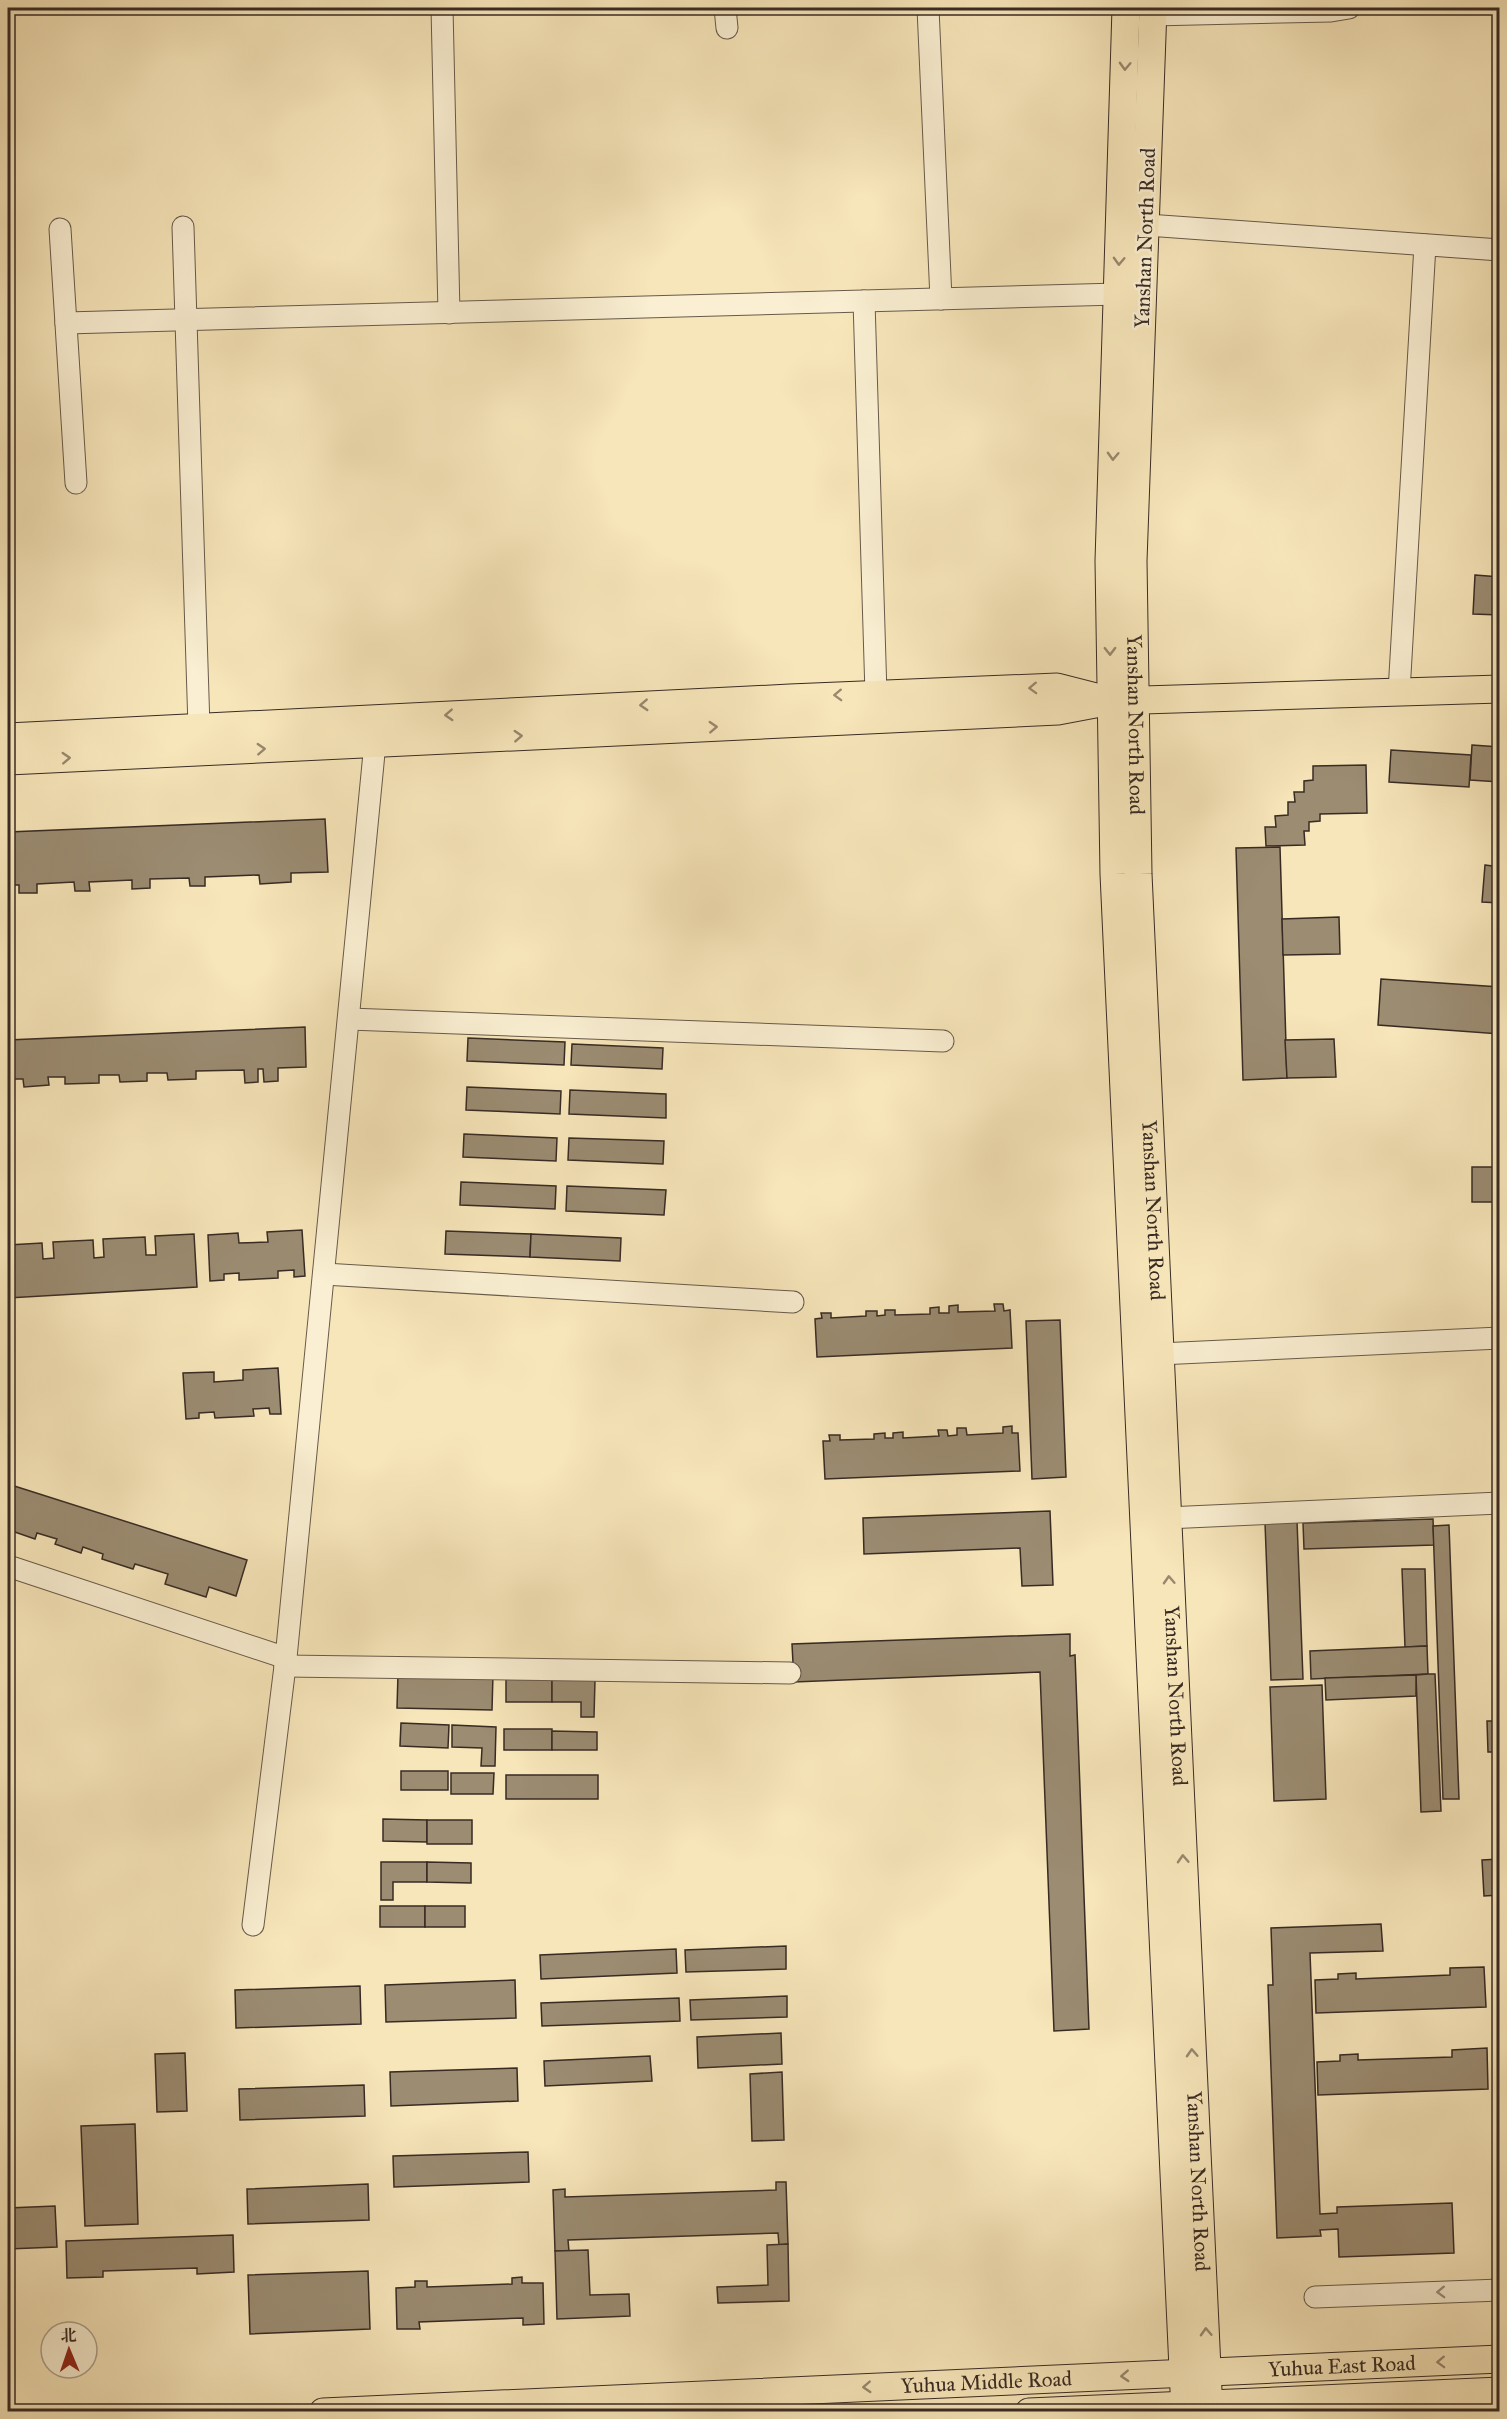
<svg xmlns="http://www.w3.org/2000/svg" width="1507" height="2419" viewBox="0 0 1507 2419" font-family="'IM FELL Great Primer','Noto Serif SC',serif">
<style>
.building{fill:#9b8c72;stroke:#382b24;stroke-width:1.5}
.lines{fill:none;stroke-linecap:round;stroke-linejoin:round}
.minor-casing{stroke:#685a4a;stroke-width:23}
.major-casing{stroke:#382b24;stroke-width:29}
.minor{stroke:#faefd2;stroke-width:21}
.major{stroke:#f7e6ba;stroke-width:27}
.oneway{stroke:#98886f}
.oneway2{stroke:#998d7b}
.labels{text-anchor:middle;stroke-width:5;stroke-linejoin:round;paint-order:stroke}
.street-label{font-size:21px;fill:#382b24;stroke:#faefd2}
</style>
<rect width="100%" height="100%" fill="#f7e6ba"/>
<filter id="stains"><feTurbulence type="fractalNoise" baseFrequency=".00333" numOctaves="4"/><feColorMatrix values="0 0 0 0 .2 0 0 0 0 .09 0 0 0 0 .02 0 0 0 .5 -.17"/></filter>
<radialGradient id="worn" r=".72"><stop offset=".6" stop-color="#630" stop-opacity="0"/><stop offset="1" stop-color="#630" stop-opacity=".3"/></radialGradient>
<g class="building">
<path d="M1475 575 1500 577V615L1473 614Z"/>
<path d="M1472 745 1500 747V782L1470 780Z"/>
<path d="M1391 750 1471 755 1469 787 1389 782Z"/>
<path d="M1366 765 1367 813 1320 814V821L1309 822V831H1304L1305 845 1266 846 1265 827H1276L1275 816 1288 815V802H1295L1294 792H1304V781L1313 780V766Z"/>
<path d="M325 819 328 872 291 873V882L260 884 259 875 205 877V886H190L189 878 150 879V888L132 889V880L89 882 90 891H75L74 882 37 884V893H19V885H8V832Z"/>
<path d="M1280 847 1287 1078 1243 1080 1236 848Z"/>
<path d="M1485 865 1500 867V903L1482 902Z"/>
<path d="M1339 917 1340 954 1283 955 1282 919Z"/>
<path d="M1381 979 1500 987V1034L1378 1025Z"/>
<path d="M305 1027 306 1067 278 1068V1081L264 1082 263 1069H258V1082L245 1083 244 1070 196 1071V1079L168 1080 167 1073H147V1081L120 1082 119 1075H99V1083L65 1084V1077H48L49 1085 24 1087 23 1079H8V1040Z"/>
<path d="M468 1038 565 1042 564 1065 467 1061Z"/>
<path d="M1334 1039 1336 1077 1287 1078 1285 1040Z"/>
<path d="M572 1044 663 1048 662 1069 571 1065Z"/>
<path d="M467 1087 561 1091 560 1114 466 1110Z"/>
<path d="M570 1090 666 1094V1118L569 1114Z"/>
<path d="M464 1134 557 1138 556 1161 463 1157Z"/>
<path d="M569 1138 664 1141 663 1164 568 1160Z"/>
<rect x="1472" y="1167" width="28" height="35"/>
<path d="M461 1182 556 1186 555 1209 460 1205Z"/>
<path d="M567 1186 666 1190 664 1215 566 1211Z"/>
<path d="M302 1230 305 1276 294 1277V1270L278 1271V1278L239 1280V1273L224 1274V1280L210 1281 208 1235 238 1233 239 1243 268 1242 267 1232Z"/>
<path d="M446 1231 531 1234 530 1257 445 1254Z"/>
<path d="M194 1234 197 1287 8 1298V1245L42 1243 43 1259 54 1258 53 1242 93 1240 94 1258 104 1257 103 1239 145 1237 146 1255H156L155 1236Z"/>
<path d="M531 1234 621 1238 620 1261 530 1257Z"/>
<path d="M994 1304H1003L1004 1311 1010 1310 1012 1348 817 1357 815 1319 822 1318 821 1313H831V1318L866 1316V1311H877V1316L885 1315V1310H895V1315L930 1314V1308L939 1307V1313H949V1306L958 1305V1312L995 1311Z"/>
<path d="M1060 1320 1066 1477 1032 1479 1026 1321Z"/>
<path d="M278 1368 281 1414H270L269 1408 253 1409 254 1416 215 1418 214 1412 199 1413V1418L186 1419 183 1373 214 1372V1382L243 1380V1370Z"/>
<path d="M1012 1426V1433H1018L1020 1471 825 1479 823 1441H830L829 1435H840V1440L874 1439V1434L885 1433V1438H893V1433L903 1432V1438L939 1436 938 1430H947L948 1436 957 1435V1428H966L967 1435 1003 1433V1427Z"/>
<path d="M8 1484 247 1560 236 1596 209 1587 206 1597 165 1584 168 1574 135 1564 133 1569 102 1559 103 1554 83 1547 81 1553 55 1544 57 1539 37 1533 35 1539 9 1530 10 1525 8 1524Z"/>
<path d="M1050 1511 1053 1585 1022 1586 1020 1548 864 1554 863 1518Z"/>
<path d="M1433 1519 1434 1545 1304 1549 1303 1523Z"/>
<path d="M1297 1521 1303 1679 1271 1680 1265 1523Z"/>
<path d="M1449 1525 1459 1799H1443L1433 1526Z"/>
<path d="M1402 1569H1425L1427 1646 1405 1647Z"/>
<path d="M1070 1634V1656L1075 1655 1089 2029 1054 2031 1040 1672 794 1682 792 1644Z"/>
<path d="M1427 1646 1428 1674 1311 1679 1310 1651Z"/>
<path d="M398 1674H493L492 1710 397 1708Z"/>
<path d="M1428 1674H1435L1441 1811 1421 1812 1416 1675Z"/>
<path d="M1416 1675V1696L1326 1700 1325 1678Z"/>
<rect x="506" y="1679" width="46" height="23"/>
<path d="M552 1680H595L594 1717H581V1702H552Z"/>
<path d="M1322 1685 1326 1799 1274 1801 1270 1687Z"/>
<path d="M1487 1721H1500V1752H1488Z"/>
<path d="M401 1723 449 1725 448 1748 400 1746Z"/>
<path d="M452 1725 496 1727 495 1766H481L482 1748 452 1747Z"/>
<rect x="504" y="1729" width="48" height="21"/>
<path d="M552 1731 597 1732V1750H552Z"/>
<rect x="401" y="1771" width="47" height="19"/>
<path d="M451 1773H494L493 1794H451Z"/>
<rect x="506" y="1775" width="92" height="24"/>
<path d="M383 1819 427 1820V1842L383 1841Z"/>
<rect x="427" y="1820" width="45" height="24"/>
<path d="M1500 1859V1895L1484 1896 1482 1860Z"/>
<path d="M381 1862H427V1882H393V1900H381Z"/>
<path d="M427 1862 471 1863V1883L427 1882Z"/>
<rect x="380" y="1906" width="45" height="21"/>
<rect x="425" y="1906" width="40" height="21"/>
<path d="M1381 1924 1383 1951 1310 1953 1320 2214 1337 2213V2207L1452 2203 1454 2253 1339 2257 1338 2229 1320 2230 1321 2236 1277 2238 1268 1985H1273L1271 1928Z"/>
<path d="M786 1946V1969L686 1972 685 1950Z"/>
<path d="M676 1949 677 1973 541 1979 540 1955Z"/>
<path d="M1484 1967 1486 2007 1316 2013 1315 1980 1338 1979V1974L1356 1973V1979L1450 1975V1968Z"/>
<path d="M515 1980 516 2018 386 2022 385 1985Z"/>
<path d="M360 1986 361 2024 236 2028 235 1990Z"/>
<path d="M787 1996V2017L691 2020 690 2000Z"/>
<path d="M679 1998 680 2021 542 2026 541 2003Z"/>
<path d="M781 2033 782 2064 698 2068 697 2037Z"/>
<path d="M1487 2048 1488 2089 1318 2095 1317 2062 1340 2061V2055L1358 2054V2060L1452 2057V2050Z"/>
<path d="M1496 2051H1500V2086H1497Z"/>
<path d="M185 2053 187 2111 157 2112 155 2054Z"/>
<path d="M650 2056 652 2081 545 2086 544 2061Z"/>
<path d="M517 2068 518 2101 391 2106 390 2072Z"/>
<path d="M782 2072 784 2140 752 2141 750 2074Z"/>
<path d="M364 2085 365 2116 240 2120 239 2089Z"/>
<path d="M135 2124 138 2224 85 2226 81 2126Z"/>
<path d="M528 2152 529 2182 394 2187 393 2156Z"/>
<path d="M776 2182H786L788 2244 779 2245 778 2233 568 2240 569 2251H555L553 2190 565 2189V2197L776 2190Z"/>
<path d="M368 2184 369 2220 248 2224 247 2189Z"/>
<path d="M55 2206 57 2247 8 2249V2208Z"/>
<path d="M1495 2212H1500V2255H1497Z"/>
<path d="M233 2235 234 2272 197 2274V2268L103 2271V2277L67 2278 66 2241Z"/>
<path d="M788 2244 789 2301 718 2303 717 2287 768 2285 767 2245Z"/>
<path d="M588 2250 590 2295 629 2294 630 2316 557 2319 555 2251Z"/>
<path d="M368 2271 370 2329 250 2334 248 2275Z"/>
<path d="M522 2277V2283H543L544 2324 523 2325V2318L419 2322 420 2329H397L396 2288 415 2287V2281H427V2287L512 2284V2278Z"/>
</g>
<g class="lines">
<g class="minor-casing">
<g id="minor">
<path d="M442 8 449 313"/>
<path d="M725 8 727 28"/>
<path d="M928 8 941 299"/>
<path d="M1152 15 1331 11 1349 8"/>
<path d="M1147 225 1500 250"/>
<path d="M183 227 199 727"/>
<path d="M60 229 76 483"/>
<path d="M864 301 876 694"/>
<path d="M66 323 1118 294"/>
<path d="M1399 692 1425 245"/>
<path d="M349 1019 943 1041"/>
<path d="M324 1274 793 1302"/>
<path d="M1159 1354 1500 1338"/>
<path d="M1166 1518 1500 1503"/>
<path d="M8 1566 286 1658"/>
<path d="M285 1666 790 1673"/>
<path d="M253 1925 286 1658 375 743"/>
<path d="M1315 2297 1500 2290"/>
</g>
</g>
<g class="major-casing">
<g id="major">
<path d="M1126 8 1109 561 1114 874 1185 2412"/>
<path id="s1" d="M1153 8 1133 561 1138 874 1209 2412"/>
<path d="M8 737 790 698 1057 687 1104 699"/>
<path d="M8 761 1058 711 1111 701 1500 689"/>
<path id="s2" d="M323 2412 1500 2359"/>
<path d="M1029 2412 1500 2391"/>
</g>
</g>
<use href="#minor" class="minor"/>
<use href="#major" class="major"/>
</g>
<defs><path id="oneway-chevron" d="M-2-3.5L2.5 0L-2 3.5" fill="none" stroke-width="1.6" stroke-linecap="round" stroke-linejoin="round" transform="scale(1.5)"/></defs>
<g class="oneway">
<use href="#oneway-chevron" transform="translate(1125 66) rotate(92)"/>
<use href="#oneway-chevron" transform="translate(1119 261) rotate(92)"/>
<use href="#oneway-chevron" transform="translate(1113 456) rotate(92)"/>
<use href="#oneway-chevron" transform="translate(1110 651) rotate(89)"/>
<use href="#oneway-chevron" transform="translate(1033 688) rotate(178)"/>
<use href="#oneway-chevron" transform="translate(838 695) rotate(178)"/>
<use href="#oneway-chevron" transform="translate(644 705) rotate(177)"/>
<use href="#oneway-chevron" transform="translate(449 715) rotate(177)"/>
<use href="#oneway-chevron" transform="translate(713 727) rotate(-3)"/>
<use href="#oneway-chevron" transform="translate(518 736) rotate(-3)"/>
<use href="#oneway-chevron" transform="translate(261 749) rotate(-3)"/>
<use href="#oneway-chevron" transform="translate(66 758) rotate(-3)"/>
<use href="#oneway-chevron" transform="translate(1169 1580) rotate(-93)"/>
<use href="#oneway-chevron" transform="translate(1183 1859) rotate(-93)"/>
<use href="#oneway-chevron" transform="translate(1192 2053) rotate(-93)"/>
<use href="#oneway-chevron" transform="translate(1206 2332) rotate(-93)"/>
<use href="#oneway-chevron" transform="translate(1441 2362) rotate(178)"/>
<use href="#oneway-chevron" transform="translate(1125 2376) rotate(177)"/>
<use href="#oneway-chevron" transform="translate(867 2387) rotate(177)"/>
</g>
<use class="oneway2" href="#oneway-chevron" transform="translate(1441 2292) rotate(178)"/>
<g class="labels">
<g class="street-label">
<text transform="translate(1145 238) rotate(-88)" y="7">Yanshan North Road</text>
<text dy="7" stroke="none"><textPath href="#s1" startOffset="717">Yanshan North Road</textPath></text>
<text dy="7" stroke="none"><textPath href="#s1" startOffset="1203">Yanshan North Road</textPath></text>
<text dy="7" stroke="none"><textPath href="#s1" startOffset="1689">Yanshan North Road</textPath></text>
<text dy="7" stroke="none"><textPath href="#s1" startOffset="2175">Yanshan North Road</textPath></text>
<text dy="7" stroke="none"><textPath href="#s2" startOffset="1020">Yuhua East Road</textPath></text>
<text dy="7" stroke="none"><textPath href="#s2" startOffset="664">Yuhua Middle Road</textPath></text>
</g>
</g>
<rect width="1507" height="2419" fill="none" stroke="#f7e6ba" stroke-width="30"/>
<rect x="9" y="9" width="1489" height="2401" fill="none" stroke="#382b24" stroke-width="3"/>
<rect x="15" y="15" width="1477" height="2389" fill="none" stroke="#382b24" stroke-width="1.5"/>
<g transform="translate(69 2350) rotate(358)"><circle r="28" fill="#faefd2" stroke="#aca18c" stroke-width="1.5"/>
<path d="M0-4.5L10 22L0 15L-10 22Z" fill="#8f2418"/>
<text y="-9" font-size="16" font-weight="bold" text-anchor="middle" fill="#382b24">北</text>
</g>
<rect width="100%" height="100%" filter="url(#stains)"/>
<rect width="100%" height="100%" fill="url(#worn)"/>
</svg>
